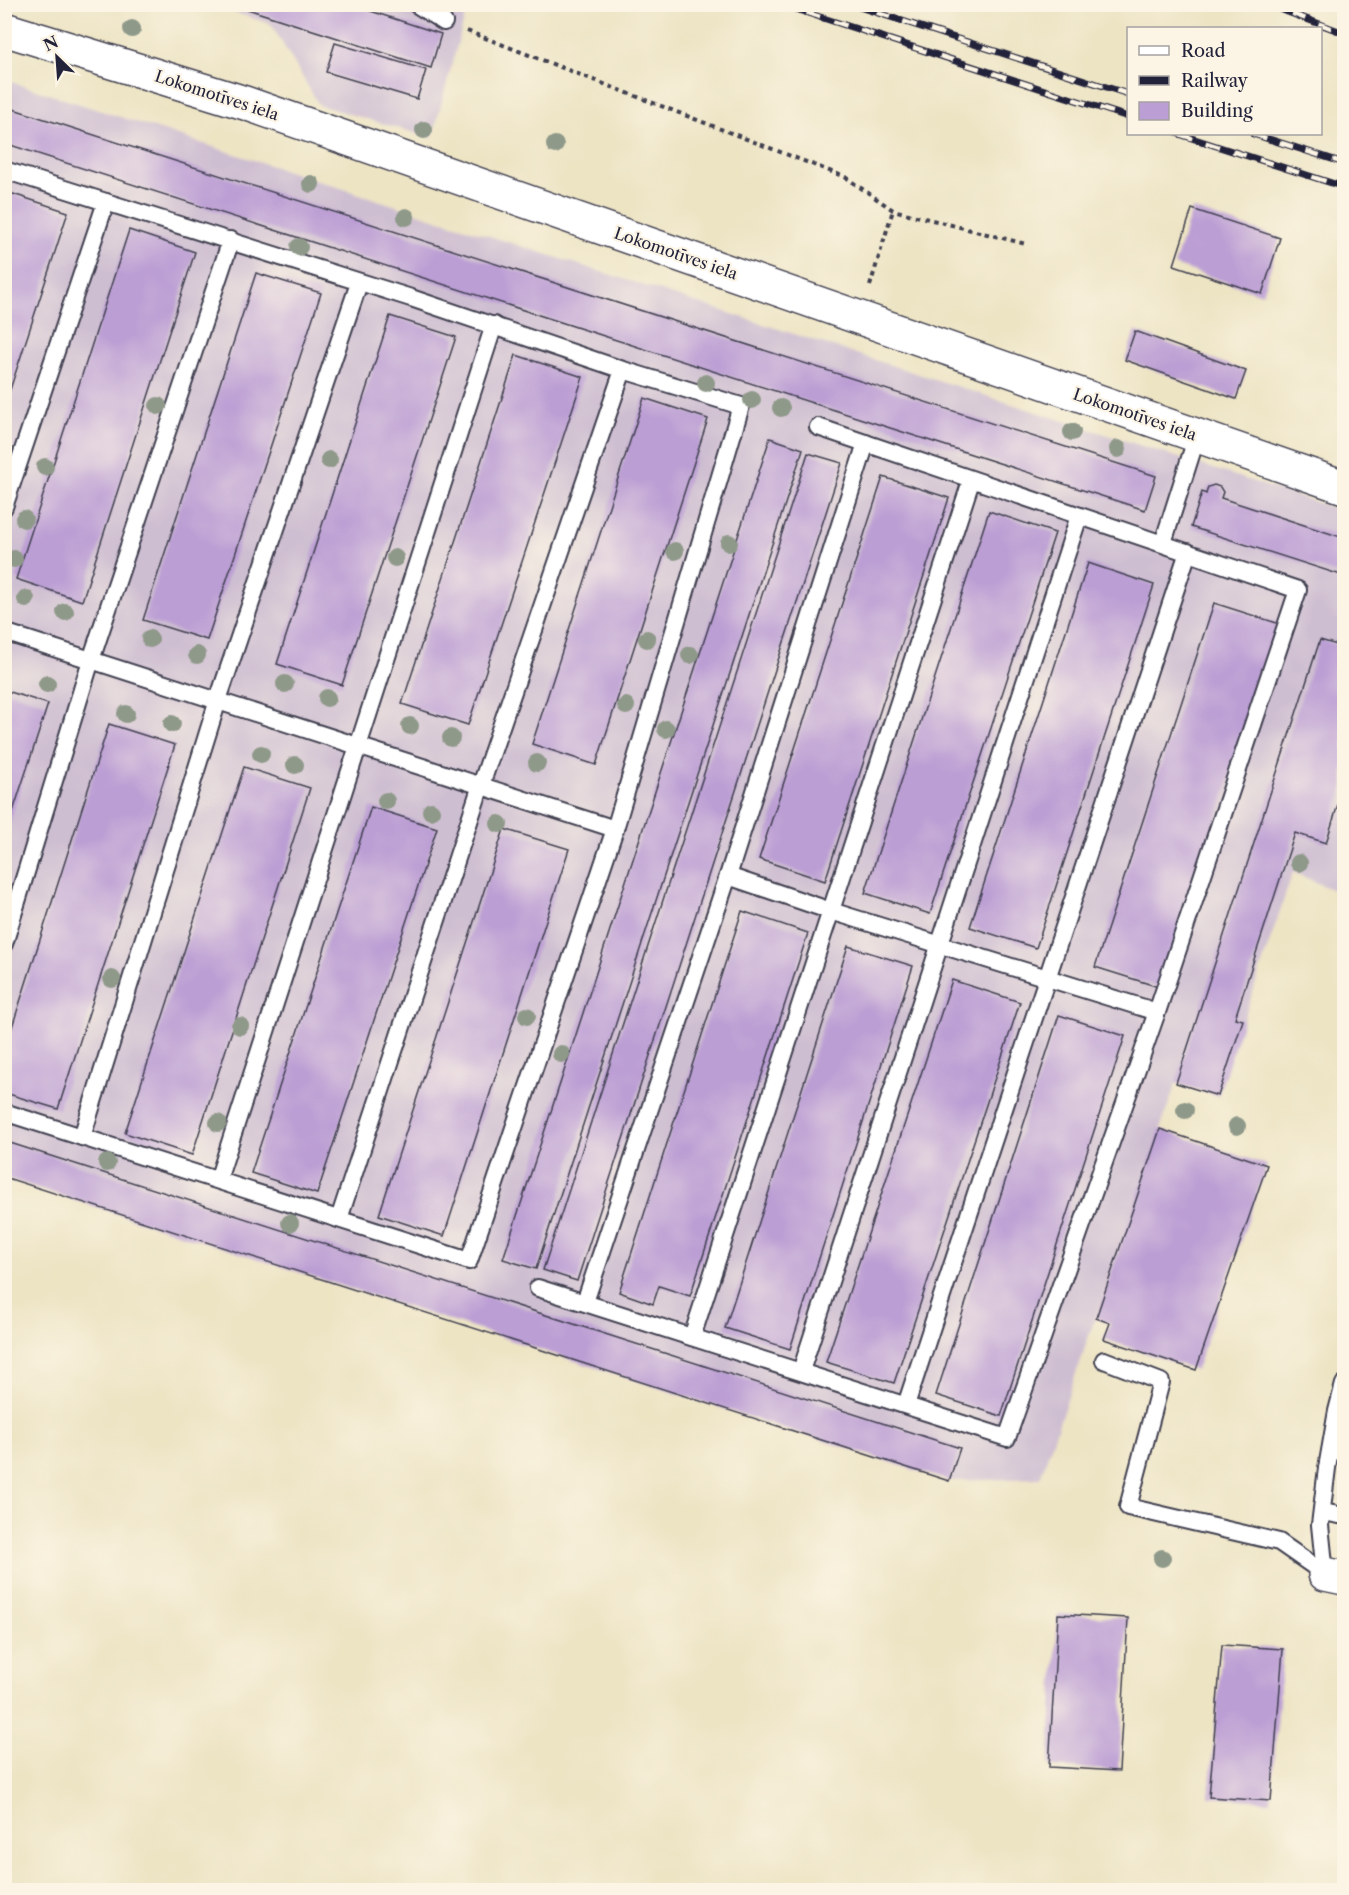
<svg xmlns="http://www.w3.org/2000/svg" width="1349" height="1895" viewBox="0 0 1349 1895" font-family="'Libre Caslon Text',serif">
<style>
.industrial{fill:#cebed1}
.building{fill:#bb9ed4}
.lines{fill:none;stroke-linecap:round;stroke-linejoin:round}
.service-casing{stroke:#403f50;stroke-width:20}
.minor-casing{stroke:#403f50;stroke-width:36}
.path{stroke:#403f50;stroke-width:4;stroke-dasharray:4.5 4.5;stroke-linecap:butt}
.service{stroke:#fff;stroke-width:16}
.minor{stroke:#fff;stroke-width:33}
.rail-casing{stroke:#22223b;stroke-width:7}
.rail{stroke:#fcf5e5;stroke-width:4.5;stroke-dasharray:14;stroke-linecap:butt}
.tree{fill:#8f998a}
.labels{text-anchor:middle;stroke-width:4.5;stroke-linejoin:round;paint-order:stroke}
.street-label{font-size:16px;fill:#22223b;stroke:#fcf5e5}
</style>
<rect width="100%" height="100%" fill="#fcf5e5"/>
<filter id="ink" filterUnits="userSpaceOnUse"><feTurbulence type="fractalNoise" baseFrequency=".0167" numOctaves="2"/><feDisplacementMap in="SourceGraphic" scale="12" xChannelSelector="R" yChannelSelector="G"/><feConvolveMatrix kernelMatrix="1 2 1 2 8 2 1 2 1" color-interpolation-filters="sRGB"/></filter>
<filter id="wash" filterUnits="userSpaceOnUse"><feTurbulence type="fractalNoise" baseFrequency=".008" numOctaves="4" result="noise"/><feDisplacementMap in="SourceGraphic" scale="24" xChannelSelector="R" yChannelSelector="G"/><feGaussianBlur stdDeviation="1.35" result="paint"/><feColorMatrix in="noise" values="0 0 0 0 0 0 0 0 0 0 0 0 0 0 0 0 0 1.4 0 .05"/><feComposite in="paint" operator="in"/></filter>
<g filter="url(#wash)">
<rect width="100%" height="100%" fill="#ede4c4"/>
<g class="industrial">
<path d="M211 5H468L432 138 319 105 271 24Z"/>
<path d="M5 80 1344 511V895L1293 872 1218 1096 1176 1083 1040 1478 949 1481 5 1178Z"/>
</g>
<g id="blocks">
<g class="building">
<path d="M349 4 441 34 431 68 235 5Z"/>
<path d="M335 43 426 70 417 99 326 72Z"/>
<path d="M4 106 1156 476 1145 510 4 143Z"/>
<path d="M4 191 68 212 5 405H4Z"/>
<path d="M1192 209 1280 238 1262 294 1174 265Z"/>
<path d="M129 230 195 252 82 601 16 579Z"/>
<path d="M256 273 321 293 207 640 143 620Z"/>
<path d="M390 316 456 337 342 685 277 664Z"/>
<path d="M1135 331 1246 371 1236 399 1125 360Z"/>
<path d="M516 355 583 377 468 725 402 704Z"/>
<path d="M644 398 708 419 596 765 532 744Z"/>
<path d="M770 438 803 449 536 1269 503 1259Z"/>
<path d="M808 453 842 463 577 1281 543 1270Z"/>
<path d="M883 477 949 498 825 881 759 859Z"/>
<path d="M1214 485 1220 487 1223 492 1221 498 1344 538V576L1191 527 1202 492 1206 494 1208 487Z"/>
<path d="M989 511 1055 533 930 914 865 893Z"/>
<path d="M1088 563 1154 585 1036 948 970 927Z"/>
<path d="M1214 603 1280 624 1162 988 1095 967Z"/>
<path d="M1320 640 1344 647V785L1326 843 1295 833 1235 1018 1243 1020 1218 1096 1176 1083Z"/>
<path d="M4 690 48 704 5 836H4Z"/>
<path d="M109 724 175 745 58 1109 5 1093V1049Z"/>
<path d="M244 767 310 788 192 1155 125 1133Z"/>
<path d="M371 807 437 828 317 1194 251 1173Z"/>
<path d="M504 829 569 849 444 1236 379 1215Z"/>
<path d="M742 911 808 933 690 1296 659 1286 653 1304 619 1292Z"/>
<path d="M848 946 913 966 790 1349 725 1328Z"/>
<path d="M952 980 1020 1002 894 1383 826 1362Z"/>
<path d="M1059 1015 1125 1036 1001 1416 936 1395Z"/>
<path d="M1160 1129 1267 1165 1196 1370 1104 1339 1110 1323 1096 1318Z"/>
<path d="M4 1141 960 1448 949 1481 4 1177Z"/>
<path d="M1058 1614 1128 1618 1119 1771 1049 1767Z"/>
<path d="M1222 1645 1283 1649 1271 1801 1209 1797Z"/>
</g>
</g>
</g>
<g filter="url(#ink)">
<use href="#blocks" fill-opacity="0" stroke="#403f50" stroke-width="1.5"/>
<g class="lines">
<g class="service-casing">
<g id="service">
<path d="M416 4 444 22"/>
<path d="M4 170 411 298 623 370 741 406 615 829 469 1261 4 1112"/>
<path d="M4 507 106 202"/>
<path d="M1163 543 1197 436"/>
<path d="M4 632 615 829"/>
<path d="M728 876 831 911 1157 1012"/>
<path d="M4 944 91 660 231 240"/>
<path d="M82 1137 218 700 359 283"/>
<path d="M218 1180 494 325"/>
<path d="M339 1219 481 785 623 370"/>
<path d="M538 1288 1007 1438 1157 1012 1298 590 818 427"/>
<path d="M585 1302 728 876 866 443"/>
<path d="M692 1337 971 481"/>
<path d="M1104 1360 1161 1382 1128 1507 1279 1542 1325 1574"/>
<path d="M801 1371 1079 516"/>
<path d="M906 1405 1188 552"/>
<path d="M1323 1512 1344 1516"/>
<path d="M1325 1574 1320 1525 1327 1468 1337 1411 1344 1384"/>
</g>
</g>
<g class="minor-casing">
<g id="minor">
<path d="M4 29 245 103 1344 487"/>
<path d="M1325 1574 1344 1578"/>
</g>
</g>
<g class="path">
<path d="M467 31 845 177 893 210 1026 244"/>
<path d="M870 286 893 210"/>
</g>
<use href="#service" class="service"/>
<use href="#minor" class="minor"/>
<g class="rail-casing">
<g id="rail">
<path d="M780 4 1128 117"/>
<path d="M850 4 1128 94"/>
<path d="M1266 4 1344 33"/>
<path d="M1179 134 1344 187"/>
<path d="M1253 134 1344 163"/>
</g>
</g>
<use href="#rail" class="rail"/>
</g>
<g class="tree">
<circle cx="132" cy="29" r="9"/>
<circle cx="424" cy="130" r="9"/>
<circle cx="555" cy="145" r="9"/>
<circle cx="311" cy="184" r="9"/>
<circle cx="406" cy="217" r="9"/>
<circle cx="299" cy="247" r="9"/>
<circle cx="706" cy="383" r="9"/>
<circle cx="752" cy="400" r="9"/>
<circle cx="158" cy="406" r="9"/>
<circle cx="781" cy="408" r="9"/>
<circle cx="1072" cy="432" r="9"/>
<circle cx="1118" cy="449" r="9"/>
<circle cx="329" cy="460" r="9"/>
<circle cx="45" cy="467" r="9"/>
<circle cx="24" cy="519" r="9"/>
<circle cx="729" cy="543" r="9"/>
<circle cx="675" cy="551" r="9"/>
<circle cx="395" cy="558" r="9"/>
<circle cx="14" cy="559" r="9"/>
<circle cx="26" cy="599" r="9"/>
<circle cx="65" cy="612" r="9"/>
<circle cx="150" cy="639" r="9"/>
<circle cx="647" cy="639" r="9"/>
<circle cx="197" cy="655" r="9"/>
<circle cx="690" cy="655" r="9"/>
<circle cx="47" cy="684" r="9"/>
<circle cx="285" cy="684" r="9"/>
<circle cx="327" cy="698" r="9"/>
<circle cx="626" cy="706" r="9"/>
<circle cx="126" cy="714" r="9"/>
<circle cx="172" cy="724" r="9"/>
<circle cx="410" cy="726" r="9"/>
<circle cx="666" cy="729" r="9"/>
<circle cx="451" cy="738" r="9"/>
<circle cx="261" cy="754" r="9"/>
<circle cx="537" cy="763" r="9"/>
<circle cx="295" cy="765" r="9"/>
<circle cx="386" cy="801" r="9"/>
<circle cx="431" cy="811" r="9"/>
<circle cx="499" cy="824" r="9"/>
<circle cx="1299" cy="863" r="9"/>
<circle cx="112" cy="979" r="9"/>
<circle cx="527" cy="1016" r="9"/>
<circle cx="240" cy="1026" r="9"/>
<circle cx="561" cy="1054" r="9"/>
<circle cx="1185" cy="1110" r="9"/>
<circle cx="218" cy="1123" r="9"/>
<circle cx="1237" cy="1126" r="9"/>
<circle cx="107" cy="1163" r="9"/>
<circle cx="290" cy="1223" r="9"/>
<circle cx="1162" cy="1558" r="9"/>
</g>
</g>
<g class="labels">
<g class="street-label">
<text transform="translate(217 95) rotate(18)" y="6">Lokomotīves iela</text>
<text transform="translate(676 253) rotate(19)" y="6">Lokomotīves iela</text>
<text transform="translate(1135 414) rotate(19)" y="6">Lokomotīves iela</text>
</g>
</g>
<rect width="1349" height="1895" fill="none" stroke="#fcf5e5" stroke-width="24"/>
<rect x="1127" y="27" width="195" height="108" fill="#fcf5e5" stroke="#a5a1a1" stroke-width="1.5"/>
<rect x="1139" y="46" width="30" height="9" fill="#ffffff" stroke="#a5a1a1" stroke-width="1.5"/>
<text x="1181" y="57" font-size="18" fill="#22223b">Road</text>
<rect x="1139" y="76" width="30" height="9" fill="#22223b" stroke="#a5a1a1" stroke-width="1.5"/>
<text x="1181" y="87" font-size="18" fill="#22223b">Railway</text>
<rect x="1139" y="102" width="30" height="18" fill="#bb9ed4" stroke="#a5a1a1" stroke-width="1.5"/>
<text x="1181" y="117" font-size="18" fill="#22223b">Building</text>
<g transform="translate(57 57) rotate(335)" stroke="#fcf5e5" stroke-width="4.5" paint-order="stroke">
<path d="M0-4.5L10 22L0 15L-10 22Z" fill="#22223b"/>
<text y="-9" font-size="16" font-weight="bold" text-anchor="middle" fill="#22223b">N</text>
</g>
</svg>
